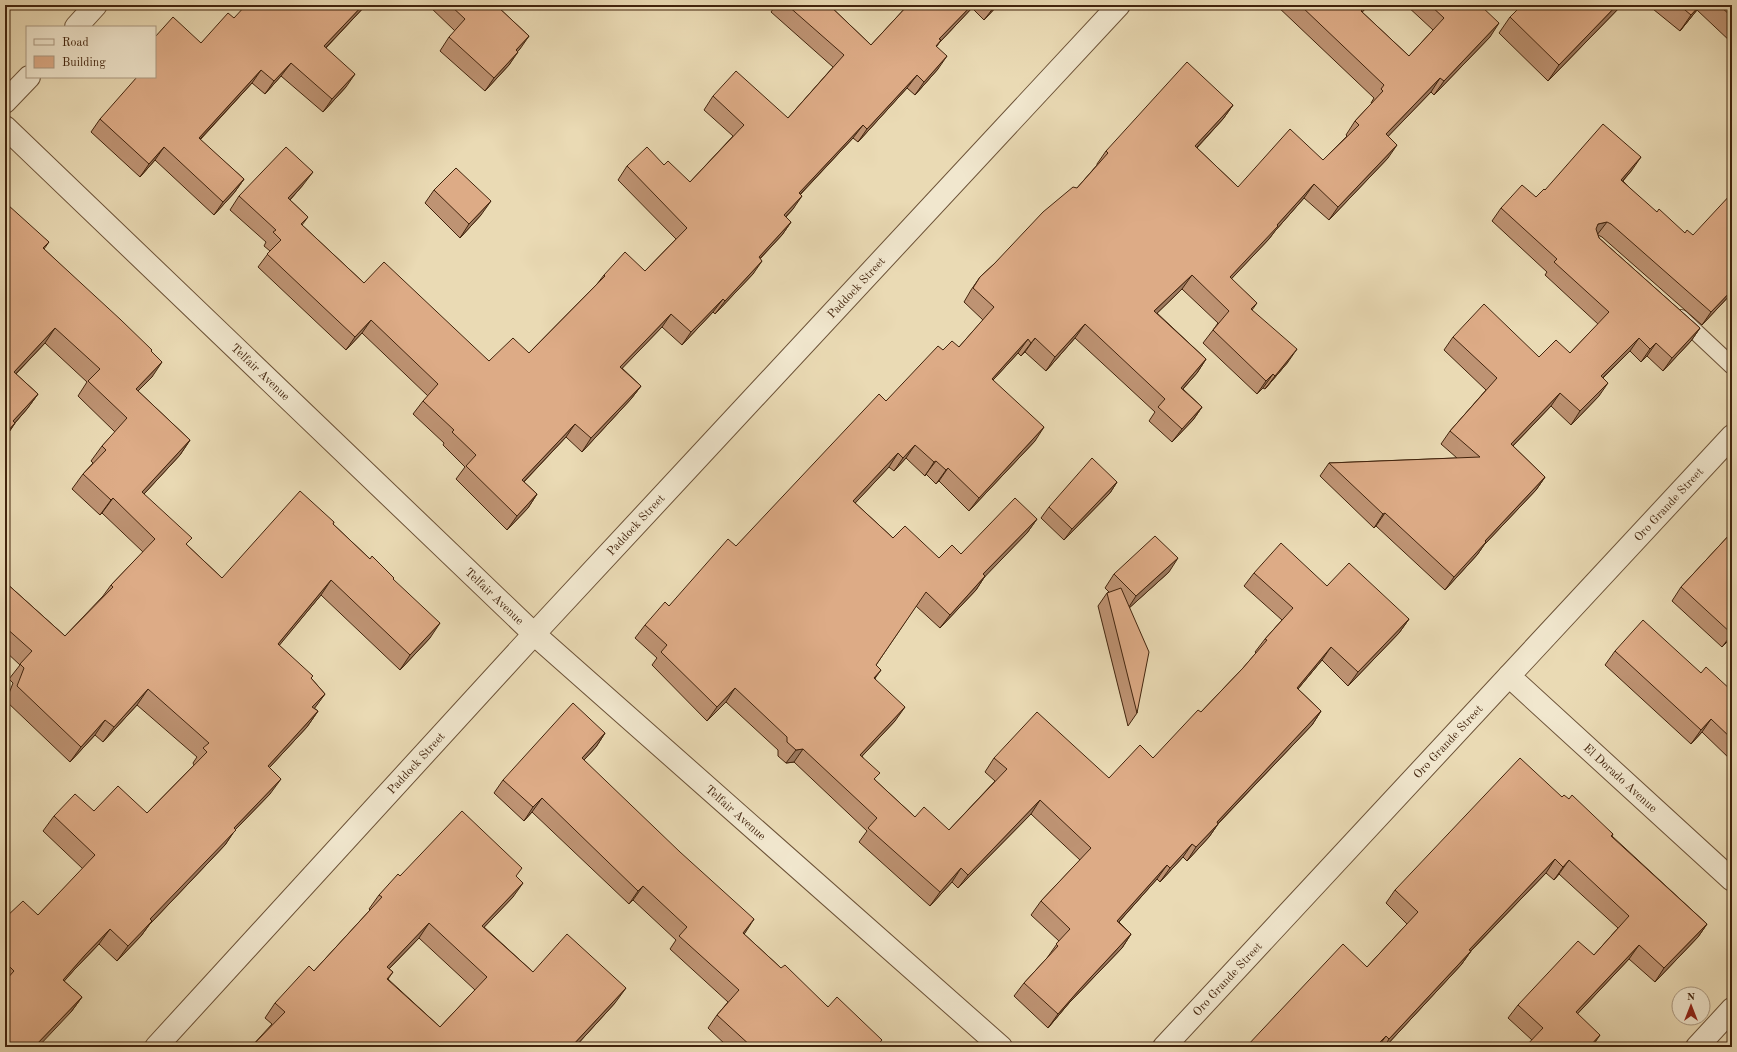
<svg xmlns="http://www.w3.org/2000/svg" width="1737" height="1052" viewBox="0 0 1737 1052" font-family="'Old Standard TT',serif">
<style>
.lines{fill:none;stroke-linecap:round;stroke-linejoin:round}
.service-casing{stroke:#6c5237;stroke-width:18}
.minor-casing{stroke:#6c5237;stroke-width:24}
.tertiary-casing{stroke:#6c5237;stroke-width:24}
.service{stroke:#f1e7ce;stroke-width:16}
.minor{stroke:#f1e7ce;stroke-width:22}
.tertiary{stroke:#f1e7ce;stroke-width:22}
.wall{fill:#be9373;stroke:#42240d;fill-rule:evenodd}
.shaded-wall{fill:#9b785e;stroke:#42240d}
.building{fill:#ddab86;stroke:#42240d;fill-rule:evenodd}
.labels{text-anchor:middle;stroke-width:4;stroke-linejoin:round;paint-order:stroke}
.street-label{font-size:12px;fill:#42240d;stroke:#f1e7ce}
</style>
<rect width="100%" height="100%" fill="#eadab4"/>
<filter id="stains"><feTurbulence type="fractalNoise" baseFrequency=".005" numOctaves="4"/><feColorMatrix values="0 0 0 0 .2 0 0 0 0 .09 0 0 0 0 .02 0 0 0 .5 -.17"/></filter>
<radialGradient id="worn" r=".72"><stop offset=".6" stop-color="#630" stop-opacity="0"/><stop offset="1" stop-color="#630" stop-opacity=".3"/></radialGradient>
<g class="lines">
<g class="service-casing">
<path id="service" d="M1681 318 1732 366"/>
</g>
<g class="minor-casing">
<g id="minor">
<path id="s1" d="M5 127 534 634 1001 1047"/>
<path id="s2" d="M1509 676 1732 880"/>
<path id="s3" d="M156 1047 534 634 1119 5"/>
<path id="s4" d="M1164 1047 1732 436"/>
<path d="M1697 1047 1732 1009"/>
</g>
</g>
<g class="tertiary-casing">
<g id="tertiary">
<path d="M76 27 96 5"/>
<path d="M5 102 29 77"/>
</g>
</g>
<use href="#service" class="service"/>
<use href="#minor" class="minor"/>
<use href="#tertiary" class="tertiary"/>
</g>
<g class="wall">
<path d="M366 5 326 48 346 87 323 112 281 76 265 94 252 83 200 140 244 179 234 193 214 215 155 160 140 177 91 132 100 119 234 18Z"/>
<path d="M428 5H502L499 8 529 36 517 51 509 65 485 91 440 51 449 37 455 31Z"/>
<path d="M776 5H829L871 45 908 5H998L984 20 972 8 939 43 936 47 938 69 915 95 907 88 858 142 853 138 800 195 793 209 786 217 791 222 782 235 760 259 753 274 715 314 713 312 682 345 662 327 622 368 641 386 631 399 582 452 566 437 524 482 537 494 528 508 507 530 456 479 465 467 443 445 444 443 413 414 423 401 428 396 362 333 346 350 258 267 270 251 264 246 266 242 230 210 239 196 303 185 290 200 308 217 302 225 364 283 489 361 529 353 597 284 604 275 645 271 676 239 618 180 627 166 664 165 690 182 733 136 704 110 713 96 788 118 833 67 771 12Z"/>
<path d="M1276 5H1369L1362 12 1409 56 1433 30 1406 5H1480L1490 37 1434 95 1431 92 1388 136V158L1329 220 1304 198 1275 231 1269 239 1231 279 1257 303 1252 310 1288 362 1265 389 1263 388 1257 394 1203 343 1213 330 1218 323 1182 289 1157 313 1206 359 1197 373 1183 389 1202 407 1193 420 1172 442 1149 421 1155 412 1075 338 1046 371 1025 352 1021 356 1018 353 993 380 1035 441 969 511 939 481 936 484 926 474 925 476 906 458 894 471 889 467 855 503 893 538 939 558 961 554 1037 519 1027 533 985 576 976 590 940 628 916 606 876 665 875 679 895 721 862 756 875 780 915 817 949 830 995 781 985 772 994 758 1109 778 1153 758 1201 712 1243 668 1256 653 1255 652 1265 639 1282 620 1244 586 1254 573 1327 586 1409 619 1399 633 1348 686 1322 660 1298 689 1321 711 1312 725 1218 824 1209 837 1187 861 1183 857 1160 882 1157 879 1119 922 1131 934 1122 948 1069 1003 1048 1028 1014 996 1024 983 1047 958 1059 941 1031 915 1041 901 1080 860 1031 814 958 888 952 882 930 906 859 842 867 831 794 762 786 763 778 756V750L726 702 707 721 652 665 657 658 635 638 645 625 669 606 736 546 886 401 943 350 959 347 983 320 964 302 971 290 980 277 994 264 1077 188 1097 165V164L1106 151 1233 105 1223 119 1197 148 1238 187 1323 160 1347 136 1346 135 1355 121 1372 103H1371L1374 98Z"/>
<path d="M1622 5 1548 81 1499 33 1510 17Z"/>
<path d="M1648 5H1732V43L1697 10 1680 31Z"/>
<path d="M1732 169V178L1728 174Z"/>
<path d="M1632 170 1623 181 1732 290V293L1702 325 1602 237 1598 235 1599 238 1700 328 1691 341 1663 371 1647 356 1641 362 1630 351 1603 378 1599 396 1571 425 1551 406 1513 446 1545 477 1536 490 1484 545 1477 555 1445 590 1376 526 1374 528 1320 476 1329 463 1457 458 1441 444 1450 431 1486 390 1444 350 1453 337 1539 357 1570 353 1598 324 1545 275 1547 272 1492 221 1501 208 1536 197 1545 190Z"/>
<path d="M434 190 481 215 460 238 425 203Z"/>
<path d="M5 208 49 242 44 249 151 351 152 377 138 391 190 440 180 455 144 494 187 545 222 578 334 522 333 524 370 559 393 579 430 638 400 670 321 595 279 645 311 678 325 694 314 708 318 711 307 727 269 768 270 794 235 830 225 845 149 925 141 936 117 961 99 944 74 970 64 981 82 997 71 1012 5 1047V918L38 915 83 869 43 831 54 816 94 811 147 813 194 765 193 763 197 757 137 705 103 742 95 735 70 762 6 701 13 683 9 679 20 665 5 651V582L65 636 103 596 111 585 143 552 102 513 100 515 72 489 83 474 93 463 91 461 102 446 115 432 78 396 87 382 45 343 16 374 38 394 27 409 15 423 5 438Z"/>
<path d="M1117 482 1110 493 1064 540 1041 518 1049 507Z"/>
<path d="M1732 532V637L1722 647 1672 601 1681 587Z"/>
<path d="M1169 572 1129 608 1137 713 1128 726 1098 606 1107 593 1109 592 1105 588 1114 574Z"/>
<path d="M1615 651 1701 673 1732 691V761L1702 732 1691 744 1605 665Z"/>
<path d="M605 733 596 747 584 760 744 934 781 968 877 1047H728L708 1028 717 1015 728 1002 670 949 676 940 633 900 629 904 532 812 524 821 494 793 503 780Z"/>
<path d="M1562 797 1569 799 1613 834 1612 836 1707 924 1698 937 1655 982 1629 959 1578 1013 1532 1040 1508 1018 1518 1005 1594 955 1618 928 1559 874 1554 880 1546 873 1471 951 1461 965 1385 1047H1246L1367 967 1407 924 1386 903 1395 890Z"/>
<path d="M400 876 517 877 513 897 484 927 533 972 615 1003 575 1047H251L272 1024 265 1018 275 1003 314 971 370 910 369 909 379 895ZM419 938 475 990 440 1027 388 979 393 972 389 969Z"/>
</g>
<g class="shaded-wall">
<path d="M363 5H366L315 59 324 46Z"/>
<path d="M499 5H502L489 20Z"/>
<path d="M972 5H974L972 8 939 43 931 54 939 39Z"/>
<path d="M995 5H998L984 20 994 7Z"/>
<path d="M1366 5H1369L1351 24 1361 11Z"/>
<path d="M1617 5H1622L1548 81 1559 65Z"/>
<path d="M1700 5H1701L1680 31 1691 15Z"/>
<path d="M1499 23 1490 37 1434 95 1444 81Z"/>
<path d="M529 36 520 49 507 63 516 50Z"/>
<path d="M518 52 509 65 485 91 494 78Z"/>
<path d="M947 56 938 69 915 95 924 82Z"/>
<path d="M291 63 281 76 265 94 274 81Z"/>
<path d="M261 70 252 83 189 151 199 138Z"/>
<path d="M355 74 346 87 323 112 332 99Z"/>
<path d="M917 75 907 88 858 142 867 129Z"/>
<path d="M1440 78 1431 92 1377 148 1386 134Z"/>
<path d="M1233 105 1223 119 1185 160 1195 146Z"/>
<path d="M863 125 853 138 789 206 799 193Z"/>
<path d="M1397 145 1388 158 1329 220 1338 207Z"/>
<path d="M164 147 155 160 140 177 149 164Z"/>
<path d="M1641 157 1632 170 1612 193 1621 180Z"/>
<path d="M313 172 303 185 279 212 288 198Z"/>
<path d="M244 179 234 193 214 215 223 202Z"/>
<path d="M1314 184 1304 198 1275 231 1269 239 1220 291 1230 277Z"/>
<path d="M802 196 793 209 775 228 784 215Z"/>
<path d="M491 201 481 215 460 238 469 224Z"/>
<path d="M791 222 782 235 749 270 759 257Z"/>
<path d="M1607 222 1597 235 1589 238 1598 224Z"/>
<path d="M762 261 753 274 715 314 725 301Z"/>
<path d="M1192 275 1182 289 1145 325 1154 311Z"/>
<path d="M1732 290V293L1730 295 1702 325 1711 312Z"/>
<path d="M723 299 713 312 682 345 691 332Z"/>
<path d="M671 314 662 327 611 380 620 367Z"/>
<path d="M371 320 362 333 346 350 355 337Z"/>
<path d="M1085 324 1075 338 1046 371 1055 357Z"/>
<path d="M55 328 45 343 5 385 14 372Z"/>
<path d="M1700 328 1691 341 1663 371 1672 358Z"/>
<path d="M1035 338 1025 352 1021 356 1031 343Z"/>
<path d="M1639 338 1630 351 1591 389 1601 376Z"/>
<path d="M1028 339 1018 353 982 392 992 379Z"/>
<path d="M1656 343 1647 356 1641 362 1650 349Z"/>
<path d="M1297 349 1288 362 1265 389 1275 376Z"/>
<path d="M1206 359 1197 373 1172 401 1181 388Z"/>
<path d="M162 362 152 377 125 404 136 389Z"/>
<path d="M1273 374 1263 388 1257 394 1266 381Z"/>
<path d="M1608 383 1599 396 1571 425 1580 411Z"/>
<path d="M641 386 631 399 582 452 591 438Z"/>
<path d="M1560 393 1551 406 1502 457 1511 444Z"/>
<path d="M38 394 27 409 5 434 13 421Z"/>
<path d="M1202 407 1193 420 1172 442 1182 429Z"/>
<path d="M15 423 5 438V434Z"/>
<path d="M575 424 566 437 513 493 522 480Z"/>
<path d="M1044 427 1035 441 969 511 979 498Z"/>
<path d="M190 440 180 455 132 507 142 492Z"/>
<path d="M915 445 906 458 894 471 903 458Z"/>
<path d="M898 453 889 467 844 515 853 501Z"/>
<path d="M936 461 926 474 925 476 934 462Z"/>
<path d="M948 468 939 481 936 484 946 470Z"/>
<path d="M1545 477 1536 490 1484 545 1477 555 1445 590 1454 577 1485 541Z"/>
<path d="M1117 482 1110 493 1064 540 1072 529Z"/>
<path d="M537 494 528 508 507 530 517 516Z"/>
<path d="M113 498 102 513 100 515 111 500Z"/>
<path d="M1385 513 1376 526 1374 528 1383 514Z"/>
<path d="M1037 519 1027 533 974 588 983 574Z"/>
<path d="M1178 558 1169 572 1127 610 1136 596Z"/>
<path d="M985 576 976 590 940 628 950 615Z"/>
<path d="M331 580 321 595 268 659 278 644Z"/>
<path d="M1409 619 1399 633 1348 686 1358 672Z"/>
<path d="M440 623 430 638 400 670 410 655Z"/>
<path d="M1732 634V637L1722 647Z"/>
<path d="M1331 647 1322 660 1287 702 1297 688Z"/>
<path d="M881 670 871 684 874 678Z"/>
<path d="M735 688 726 702 707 721 717 707Z"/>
<path d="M148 689 137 705 103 742 114 727Z"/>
<path d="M325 694 314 709 312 707Z"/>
<path d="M905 707 895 721 851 768 860 755Z"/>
<path d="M318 711 307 727 257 781 268 766Z"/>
<path d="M1321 711 1312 725 1207 835 1217 822Z"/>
<path d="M1711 719 1702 732 1691 744 1701 730Z"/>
<path d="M105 720 95 735 70 762 81 747Z"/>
<path d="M605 733 596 747 573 772 582 758Z"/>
<path d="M803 749 794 762 786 763 796 750Z"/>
<path d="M281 779 270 794 235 830 225 845 149 925 141 936 117 961 128 946 150 919 234 828Z"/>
<path d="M542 798 532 812 524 821 533 807Z"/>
<path d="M1040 800 1031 814 958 888 968 875Z"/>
<path d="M1218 824 1209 837 1187 861 1196 847Z"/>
<path d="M1192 844 1183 857 1160 882 1170 868Z"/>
<path d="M1555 859 1546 873 1459 963 1469 950Z"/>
<path d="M1569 860 1559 874 1554 880 1563 867Z"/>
<path d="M1167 865 1157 879 1108 934 1117 921Z"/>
<path d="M961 868 952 882 930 906 940 892Z"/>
<path d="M523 883 513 897 472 940 482 926Z"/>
<path d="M643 886 633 900 629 904 638 891Z"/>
<path d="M754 919 745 933 733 946 743 933Z"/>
<path d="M429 923 419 938 377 981 387 967Z"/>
<path d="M1707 924 1698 937 1655 982 1664 968Z"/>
<path d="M110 929 99 944 74 970 52 995 63 980 85 955Z"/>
<path d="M1131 934 1122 948 1069 1003 1048 1028 1058 1014 1079 990Z"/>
<path d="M1639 945 1629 959 1567 1025 1576 1012Z"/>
<path d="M1471 951 1461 965 1385 1047H1384L1389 1039Z"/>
<path d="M626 988 615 1003 575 1047H571Z"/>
<path d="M82 997 71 1012 38 1047H34Z"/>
<path d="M1600 1035 1592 1047H1589Z"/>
<path d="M1386 1036 1378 1047H1375Z"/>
</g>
<g class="building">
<path d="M246 5H363L324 46 355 74 332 99 291 63 274 81 261 70 199 138 244 179 223 202 164 147 149 164 100 119 137 77H155V37L173 17 201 43 228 13 234 18Z"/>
<path d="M450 5H499L498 7 529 36 516 50 518 52 494 78 449 37 465 19Z"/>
<path d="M787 5H829L871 45 908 5H972L939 39 941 40 936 46 947 56 924 82 917 75 867 129 863 125 799 193 802 196 784 215 791 222 759 257 762 261 725 301 723 299 691 332 671 314 620 367 641 386 591 438 575 424 522 480 537 494 517 516 466 466 476 455 452 432 454 430 423 401 438 384 371 320 355 337 267 254 281 240 273 232 276 230 239 196 286 147 313 172 288 198 308 217 301 224 364 283 384 262 489 361 513 338 529 353 605 276 604 275 625 252 645 271 687 228 627 166 647 147 664 165 668 161 690 182 744 125 713 96 736 71 788 118 844 55Z"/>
<path d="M1300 5H1366L1361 11 1409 56 1444 18 1430 5H1480L1499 23 1444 81 1440 78 1386 134 1397 145 1338 207 1314 184 1277 225 1278 226 1230 277 1257 303 1251 309 1297 349 1275 376 1273 374 1266 381 1213 330 1229 311 1192 275 1154 311 1206 359 1181 388 1202 407 1182 429 1158 407 1165 399 1085 324 1055 357 1035 338 1031 343 1028 339 992 379 1044 427 979 498 948 468 946 470 936 461 934 462 915 445 903 458 898 453 853 501 893 538 905 526 939 558 952 545 961 554 1015 498 1037 519 983 574 985 576 950 615 926 592 876 665 881 670 874 678 905 707 860 755 880 773 874 779 915 817 924 807 949 830 1007 769 994 758 1037 712 1109 778 1140 745 1153 758 1198 710 1201 712 1243 668 1267 640 1265 639 1293 608 1254 573 1281 543 1327 586 1349 563 1409 619 1358 672 1331 647 1297 688 1321 711 1217 822 1218 824 1196 847 1192 844 1170 868 1167 865 1117 921 1131 934 1079 990 1058 1014 1024 983 1058 946 1056 944 1070 929 1041 901 1091 848 1040 800 968 875 961 868 940 892 868 828 877 818 803 749 796 750 787 742V737L735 688 717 707 661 652 667 645 645 625 665 602 669 606 728 539 736 546 879 394 886 401 938 346 943 350 952 341 959 347 994 307 973 288 980 277 994 264 1043 212 1073 187 1077 188 1108 153 1106 151 1187 62 1233 105 1195 146 1238 187 1290 129 1323 160 1359 125 1355 121 1383 91 1381 89 1384 85Z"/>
<path d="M1522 5H1617L1559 65 1510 17Z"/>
<path d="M1679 5H1700L1691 15Z"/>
<path d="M1719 5H1732V17Z"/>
<path d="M1603 124 1641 157 1621 180 1657 212 1659 209 1685 233 1687 230 1693 235 1732 193V290L1711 312 1611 224 1607 222 1598 224 1596 229 1599 238 1700 328 1672 358 1656 343 1650 349 1639 338 1601 376 1608 383 1580 411 1560 393 1511 444 1545 477 1485 541 1486 542 1454 577 1385 513 1383 514 1329 463 1480 457 1450 431 1497 378 1453 337 1484 304 1539 357 1556 340 1570 353 1609 312 1554 262 1557 259 1501 208 1522 185 1536 197 1544 189 1545 190Z"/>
<path d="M456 168 491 201 469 224 434 190Z"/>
<path d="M8 205 49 242 43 248 121 320 152 350 151 351 162 362 136 389 190 440 142 492 192 538 186 544 222 578 300 491 334 522 333 524 370 559 372 556 394 578 393 579 440 623 410 655 331 580 278 644 313 676 311 678 325 694 312 707 318 711 268 766 281 779 234 828 236 830 150 919 152 921 128 946 110 929 85 955 63 980 82 997 34 1047H5V981L14 971 5 962V918L23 901 38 915 95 855 54 816 75 794 94 811 118 786 147 813 207 752 203 748 209 743 148 689 114 727 105 720 81 747 17 686 24 668 20 664 32 651 5 627V582L65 636 113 587 111 585 155 539 113 498 111 500 83 474 106 450 102 446 127 418 88 381 100 369 55 328 14 372 38 394 13 421 15 423 5 434V208Z"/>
<path d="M1092 458 1117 482 1072 529 1049 507Z"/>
<path d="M1732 532V634L1681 587Z"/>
<path d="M1155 536 1178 558 1136 596 1114 574Z"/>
<path d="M1121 588 1149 652 1137 713 1107 593Z"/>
<path d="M1643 620 1701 673 1706 667 1732 691V739L1711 719 1701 730 1615 651Z"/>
<path d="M573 703 605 733 582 758 680 852 754 919 743 933 781 968 785 965 828 1007 837 997 882 1040 876 1047H784L778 1042 774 1047H752L717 1015 739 990 679 936 687 927 643 886 638 891 542 798 533 807 503 780Z"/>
<path d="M1520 758 1562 797 1564 795 1569 799 1572 795 1613 834 1611 836 1707 924 1664 968 1639 945 1576 1012 1600 1035 1589 1047H1525L1543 1028 1518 1005 1578 941 1594 955 1629 916 1569 860 1563 867 1555 859 1469 950 1471 951 1389 1039 1386 1036 1375 1047H1246L1343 944 1367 967 1418 912 1395 890Z"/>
<path d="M462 811 522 868 516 876 523 883 482 926 533 972 567 934 626 988 571 1047H251L285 1012 275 1003 309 966 314 971 382 897 379 895 398 874 400 876ZM429 923 487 977 440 1027 387 979 393 972 387 967Z"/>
</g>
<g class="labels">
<g class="street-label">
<text dy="4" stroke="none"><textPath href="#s3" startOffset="1033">Paddock Street</textPath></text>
<text dy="4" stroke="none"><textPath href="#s1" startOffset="354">Telfair Avenue</textPath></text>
<text dy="4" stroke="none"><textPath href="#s4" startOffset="741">Oro Grande Street</textPath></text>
<text dy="4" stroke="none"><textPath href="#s3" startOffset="709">Paddock Street</textPath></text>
<text dy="4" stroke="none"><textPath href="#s1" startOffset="678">Telfair Avenue</textPath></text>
<text dy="4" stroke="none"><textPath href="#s4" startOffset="417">Oro Grande Street</textPath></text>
<text dy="4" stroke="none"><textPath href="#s3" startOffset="385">Paddock Street</textPath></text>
<text dy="4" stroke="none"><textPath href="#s2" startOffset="151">El Dorado Avenue</textPath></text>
<text dy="4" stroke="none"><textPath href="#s1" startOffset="1002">Telfair Avenue</textPath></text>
<text dy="4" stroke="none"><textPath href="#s4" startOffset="93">Oro Grande Street</textPath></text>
</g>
</g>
<rect width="1737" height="1052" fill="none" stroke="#eadab4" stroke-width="20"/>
<rect x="6" y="6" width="1725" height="1040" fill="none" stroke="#42240d" stroke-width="2"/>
<rect x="10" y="10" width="1717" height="1032" fill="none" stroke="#42240d"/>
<rect x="26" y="26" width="130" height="52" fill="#f1e7ce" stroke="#ab9981"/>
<rect x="34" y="39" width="20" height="6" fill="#f1e7ce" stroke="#ab9981"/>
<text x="62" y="46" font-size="12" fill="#42240d">Road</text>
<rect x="34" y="56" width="20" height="12" fill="#ddab86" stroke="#ab9981"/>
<text x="62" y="66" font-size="12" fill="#42240d">Building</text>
<g transform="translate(1691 1006)"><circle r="19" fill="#f1e7ce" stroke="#ab9981"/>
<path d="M0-3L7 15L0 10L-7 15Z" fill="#8f2418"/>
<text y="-6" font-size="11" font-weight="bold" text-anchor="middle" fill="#42240d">N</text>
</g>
<rect width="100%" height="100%" filter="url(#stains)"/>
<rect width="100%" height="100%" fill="url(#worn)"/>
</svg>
